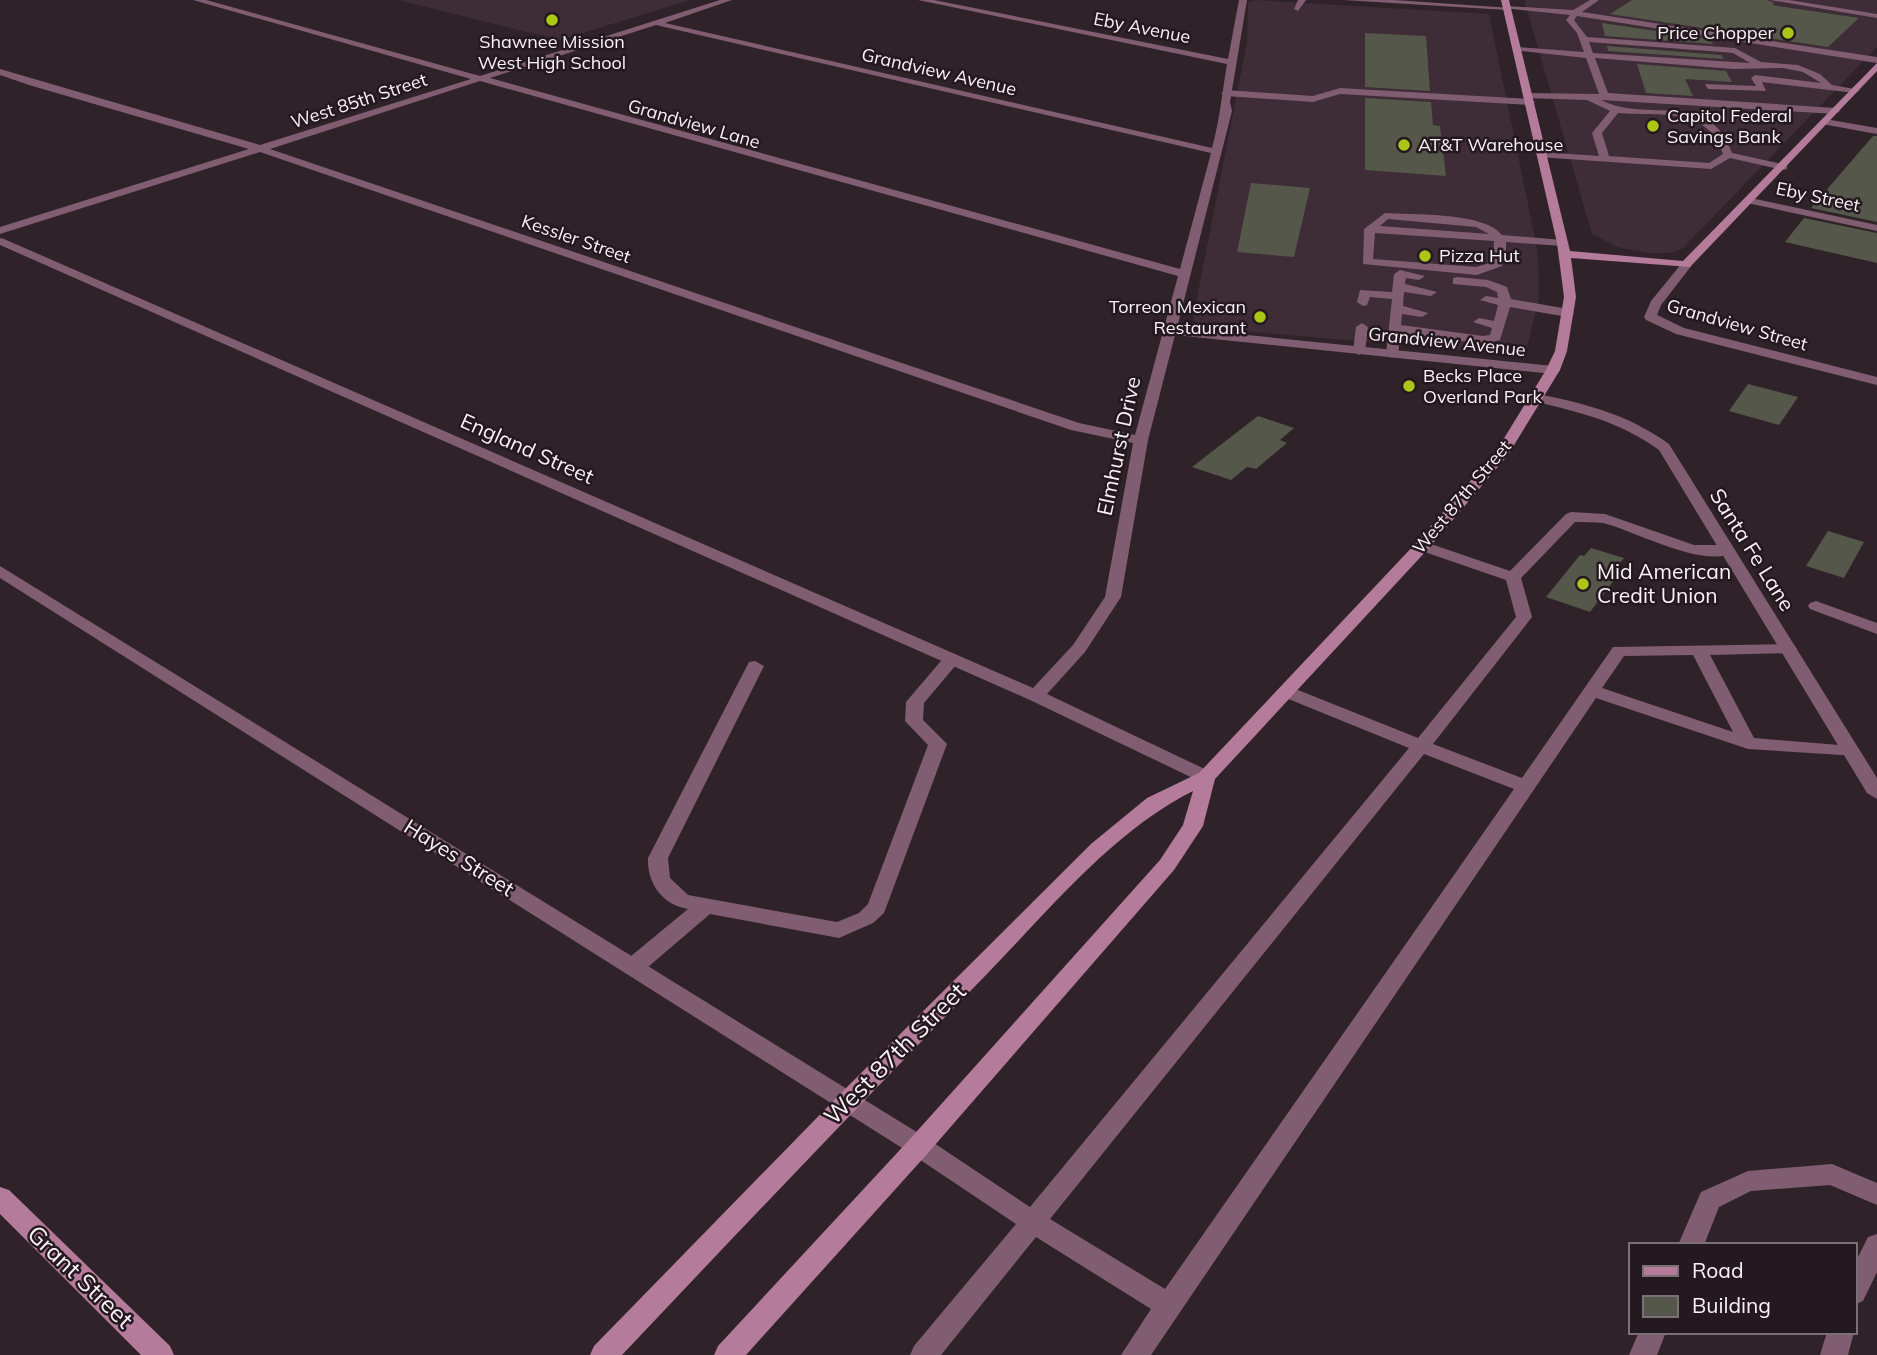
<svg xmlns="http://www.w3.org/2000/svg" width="1877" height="1355" viewBox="0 0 1877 1355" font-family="Mulish,sans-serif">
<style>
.built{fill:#3e2c36}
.building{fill:#54574a}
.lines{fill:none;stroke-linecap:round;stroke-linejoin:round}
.lane{fill:#815d71;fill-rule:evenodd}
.street{fill:#815d71;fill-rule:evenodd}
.secondary{fill:#b57b9b;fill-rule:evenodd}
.poi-dot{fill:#abc615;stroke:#251920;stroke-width:2.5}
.labels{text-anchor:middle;stroke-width:5;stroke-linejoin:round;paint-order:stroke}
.far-street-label{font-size:18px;fill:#faf2f6;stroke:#251920}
.far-poi-label{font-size:18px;fill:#faf2f6;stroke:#251920;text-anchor:start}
.street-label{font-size:21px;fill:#faf2f6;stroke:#251920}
.poi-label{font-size:21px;fill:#faf2f6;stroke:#251920;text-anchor:start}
.near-street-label{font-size:24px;fill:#faf2f6;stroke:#251920}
</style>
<rect width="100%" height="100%" fill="#2f2329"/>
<g class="built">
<path d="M398 0H690L560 40Z"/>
<path d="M1255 0 1489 14 1538 253 1539 299 1527 347 1513 353H1494L1218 329 1195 322 1193 318 1247 42 1248 3Z"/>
<path d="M1524 0H1877V47L1682 249 1670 253H1648L1617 247 1592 234Z"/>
</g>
<g class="building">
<path d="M1632 0H1767L1774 3 1772 5 1859 18 1828 47 1610 14Z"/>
<path d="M1602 23 1710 39 1713 44 1605 36Z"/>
<path d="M1365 33 1426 36 1430 91 1365 87Z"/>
<path d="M1607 46 1721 55 1724 59 1608 51Z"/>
<path d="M1637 64 1726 71 1732 82 1685 79 1693 96 1646 93Z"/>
<path d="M1365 98 1431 102 1433 125 1440 126 1446 176 1365 170Z"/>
<path d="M1873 136H1877V222L1811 208Z"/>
<path d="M1251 183 1310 188 1294 257 1237 252Z"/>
<path d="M1804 218 1877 233V263L1785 242Z"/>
<path d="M1748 384 1798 397 1779 425 1729 411Z"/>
<path d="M1258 416 1294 428 1280 440 1287 443 1256 469 1247 467 1231 480 1192 467Z"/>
<path d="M1828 531 1864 542 1844 578 1806 566Z"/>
<path d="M1591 548 1624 558 1615 569 1621 571 1590 612 1546 597 1580 555 1584 556Z"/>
</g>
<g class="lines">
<g class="lane">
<path d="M1298 0H1306L1298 11 1294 9Z"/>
<path d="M1590 0H1599L1582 12 1877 57V63L1577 16 1574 20 1587 37 1735 48 1761 62 1798 65 1820 74 1832 85 1860 90 1855 93 1762 82 1766 91 1708 89 1705 84 1756 86 1751 78 1755 75 1821 83 1803 72 1783 68 1733 69 1595 58 1608 93 1835 108 1840 111 1835 114 1601 100C1647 124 1710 88 1732 153L1787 165V169L1783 170 1730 158 1711 169 1538 157V153L1542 152 1599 156 1592 133 1610 111 1587 100 1525 98 1523 96 1528 93 1599 94 1586 58 1513 50 1517 47 1584 52 1577 33 1566 20 1570 15 1503 8 1507 6 1573 10ZM1589 42 1722 52 1733 53 1750 63 1593 53ZM1618 113C1659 117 1707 105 1723 154L1709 163 1609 156 1602 133Z"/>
<path d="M1770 0H1789L1877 14V18Z"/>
<path d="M1340 88 1530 99 1535 102 1530 105 1340 94 1313 102 1226 96 1221 93 1226 90 1313 96Z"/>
<path d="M1385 213C1414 215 1484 212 1502 235L1563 240 1569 243 1563 246 1506 242V257L1502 266 1477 275 1363 264 1364 229ZM1388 219 1476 227 1489 234 1380 226ZM1375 233 1494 241 1493 262 1476 267 1373 259Z"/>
<path d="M1400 270 1425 276 1419 280 1406 278 1405 284 1437 292 1431 296 1404 292 1403 306 1428 313 1422 317 1402 314 1401 325 1483 336 1490 335 1492 328 1473 322 1479 318 1494 321 1498 305 1480 300 1486 296 1498 298 1497 292 1486 287 1453 284V278L1457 277 1488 280 1507 287 1511 299 1568 309 1574 313 1568 317 1510 307 1500 340 1483 344 1401 333 1398 354 1392 358 1386 354 1392 299 1370 297 1367 305 1363 306 1357 302 1360 290 1392 292 1394 274Z"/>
<path d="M1362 323 1368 327 1365 351 1359 355 1353 351 1356 327Z"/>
<path d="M1571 512 1605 514 1694 545H1727L1735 550C1711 573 1631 529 1603 523 1594 522 1584 522 1575 522L1521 578 1532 617 1433 744 1522 778 1613 647 1788 644 1794 645 1797 649 1794 653 1710 655 1754 738 1851 746 1858 748 1860 752 1858 756 1748 749 1596 698 1151 1355H1121L1151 1309 1036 1237 941 1355H910L914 1346 1016 1224 910 1153 907 1146 910 1139 919 1136 928 1139 1030 1207 1409 748 1281 696 1278 692 1281 688H1293L1418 738 1516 617 1506 580 1416 549 1414 546 1422 541 1428 543 1510 571 1566 514ZM1693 655 1733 732 1602 688 1624 656ZM1424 754 1514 789 1165 1289 1050 1219Z"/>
<path d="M1816 601 1877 623V634L1810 609 1808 606 1810 603Z"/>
<path d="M952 654 961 659 924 703 923 720 947 744 884 913 873 923 839 938 710 914 641 973 633 975 625 973 622 967 625 961 688 909C663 905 647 884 648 858L749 662 755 661 764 666 668 858 670 878 688 895 837 922 859 913 868 904 928 745 905 721 906 702 946 655Z"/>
<path d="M1832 1164 1877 1183V1205L1830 1185 1751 1191 1719 1207 1704 1245H1678L1701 1192 1748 1171Z"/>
<path d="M1639 1332H1666L1657 1355H1629Z"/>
</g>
<g class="street">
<path d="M193 0H206L480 76 720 0H732L665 23 1212 148C1220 119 1222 93 1227 64L918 0H934L1228 59 1239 0H1247L1230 102 1232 111 1177 328 1553 366 1560 370 1553 374 1175 335 1148 440 1121 597 1085 652 1047 694 1213 773 1215 777 1206 783 1199 781 1030 700 0 245V238L4 239 1033 688 1073 645 1105 597 1133 443 1071 430 260 152 0 234V227L249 149 29 85 0 75V69L260 145 471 79ZM656 25 1211 153 1180 269 490 78ZM480 81 1178 276 1135 435 1079 423 270 149Z"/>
<path d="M1343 0H1394L1511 8 1507 10Z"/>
<path d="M1825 119 1877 128V134L1822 124V120Z"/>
<path d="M1751 198 1877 225V231L1747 203 1746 201Z"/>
<path d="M1682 263 1692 265 1661 305 1657 315 1684 328 1877 377V385L1676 334 1646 320 1644 317 1651 301Z"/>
<path d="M1537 394C1585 403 1629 415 1669 444L1877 778V799L1867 793 1659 450C1619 421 1579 412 1532 401V395Z"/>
<path d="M0 566 928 1139 931 1146 928 1153 919 1156 910 1153 0 578Z"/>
<path d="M1877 1234V1272L1863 1301 1854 1305V1265L1868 1237Z"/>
<path d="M1827 1332H1854L1848 1355H1820Z"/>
</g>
<g class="secondary">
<path d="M1501 0H1509L1570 251 1683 261 1877 63V71L1690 267 1571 258 1576 297 1567 351 1560 370 1508 455 1428 549 1215 779 1203 826 1174 870 928 1153 746 1355H714L718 1346 910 1139 1160 860 1183 825 1193 791C1110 833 1048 912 984 977 862 1102 742 1228 622 1355H590L594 1346 840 1094 1091 844 1147 798 1199 773 1416 543 1495 453 1546 370 1555 351 1564 297 1557 243Z"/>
<path d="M0 1187 9 1190 170 1346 174 1355H141L0 1214Z"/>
</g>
</g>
<g class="poi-dot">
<circle cx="552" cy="20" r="7"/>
<circle cx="1788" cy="33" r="7"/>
<circle cx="1653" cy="126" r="7"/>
<circle cx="1404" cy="145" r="7"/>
<circle cx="1425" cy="256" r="7"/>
<circle cx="1260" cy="317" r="7"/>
<circle cx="1409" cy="386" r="7"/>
<circle cx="1583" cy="584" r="7"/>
</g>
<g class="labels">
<g class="far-street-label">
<text transform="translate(1142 28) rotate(11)" y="6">Eby Avenue</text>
<text transform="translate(939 72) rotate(13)" y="6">Grandview Avenue</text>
<text transform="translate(359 101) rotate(-18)" y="6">West 85th Street</text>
<text transform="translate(694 124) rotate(16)" y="6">Grandview Lane</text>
<text transform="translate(1818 197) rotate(12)" y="6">Eby Street</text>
<text transform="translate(576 239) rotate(19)" y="6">Kessler Street</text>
<text transform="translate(1737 325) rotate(16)" y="6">Grandview Street</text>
<text transform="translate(1447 342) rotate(6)" y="6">Grandview Avenue</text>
<text transform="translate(1462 497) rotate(-50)" y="6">West 87th Street</text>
</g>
<g class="far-poi-label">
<text x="1774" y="39" text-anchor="end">Price Chopper</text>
<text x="552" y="48" text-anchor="middle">Shawnee Mission<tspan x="552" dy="21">West High School</tspan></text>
<text x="1667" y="122">Capitol Federal<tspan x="1667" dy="21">Savings Bank</tspan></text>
<text x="1418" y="151">AT&amp;T Warehouse</text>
<text x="1439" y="262">Pizza Hut</text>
<text x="1246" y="313" text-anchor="end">Torreon Mexican<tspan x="1246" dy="21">Restaurant</tspan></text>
<text x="1423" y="382">Becks Place<tspan x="1423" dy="21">Overland Park</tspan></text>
</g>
<g class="street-label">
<text transform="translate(1119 446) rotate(-78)" y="7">Elmhurst Drive</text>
<text transform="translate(527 449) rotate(24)" y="7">England Street</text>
<text transform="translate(1752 550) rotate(58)" y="7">Santa Fe Lane</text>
<text transform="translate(459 858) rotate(32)" y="7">Hayes Street</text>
</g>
<g class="poi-label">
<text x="1597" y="579">Mid American<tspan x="1597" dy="24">Credit Union</tspan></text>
</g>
<g class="near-street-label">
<text transform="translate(895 1054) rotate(-45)" y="8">West 87th Street</text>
<text transform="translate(80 1277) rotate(44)" y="8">Grant Street</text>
</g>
</g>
<rect x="1629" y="1243" width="228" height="91" fill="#251920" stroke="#7a7076" stroke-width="2"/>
<rect x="1643" y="1266" width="35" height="10" fill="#b57b9b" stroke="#7a7076" stroke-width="2"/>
<text x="1692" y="1278" font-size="21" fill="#faf2f6">Road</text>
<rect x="1643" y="1296" width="35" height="21" fill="#54574a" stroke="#7a7076" stroke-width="2"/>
<text x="1692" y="1313" font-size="21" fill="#faf2f6">Building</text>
</svg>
